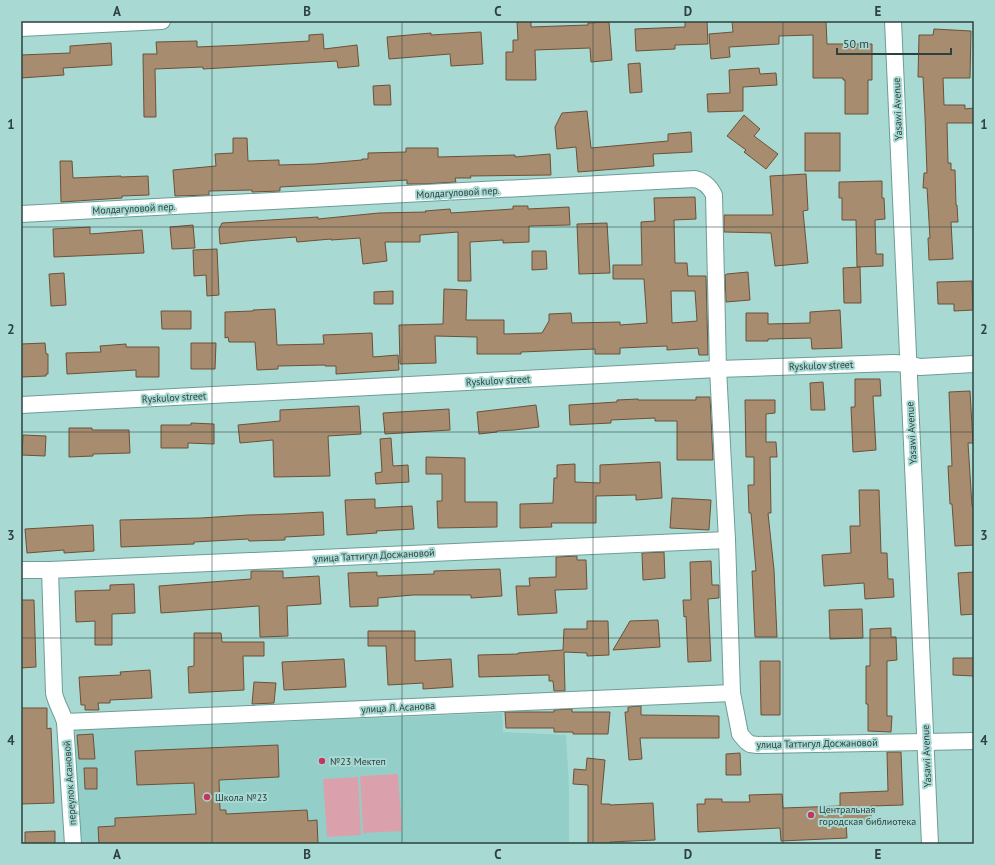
<svg xmlns="http://www.w3.org/2000/svg" width="995" height="865" viewBox="0 0 995 865" font-family="'PT Sans',sans-serif">
<style>
.built{fill:#93cfc8}
.green{fill:#daa1ac}
.building{fill:#a88c70;stroke:#6b5137;fill-rule:evenodd}
.lines{fill:none;stroke-linecap:round;stroke-linejoin:round}
.minor-casing{stroke:#6d9d97;stroke-width:18}
.minor{stroke:#fff;stroke-width:16}
.grid{fill:none;stroke:#2d413f;stroke-width:1;stroke-opacity:0.55}
.poi-dot{fill:#c43662;stroke:#a8d9d3;stroke-width:1.5}
.labels{text-anchor:middle;stroke-width:4;stroke-linejoin:round;paint-order:stroke}
.street-label{font-size:10px;fill:#2d413f;stroke:#a8d9d3}
.poi-label{font-size:10px;fill:#2d413f;stroke:#a8d9d3;text-anchor:start}
.neatline{fill:none;stroke:#2d413f;stroke-width:1.5}
.grid-label{font-size:13px;text-anchor:middle;font-weight:bold;fill:#2d413f}
</style>
<rect width="100%" height="100%" fill="#a8d9d3"/>
<path class="built" d="M502 713 503 732 566 735 569 788V844H80L75 730Z"/>
<g class="green">
<path d="M398 774 402 831 363 833 360 776Z"/>
<path d="M358 777 361 835 327 837 323 779Z"/>
</g>
<g class="building">
<path d="M517 21H531V27L588 25V23L609 22 612 60 591 62 590 48 535 50 536 80H506V52H513V40H518Z"/>
<path d="M685 21H707L708 44 675 45V49L636 51 635 29 685 27Z"/>
<path d="M732 21H826L827 44H872V80H868V114H845V80H843V78H813V35L779 36V44L729 47 730 57 711 59 709 34 733 32Z"/>
<path d="M934 29 971 31 970 78H943L944 105H965V109L974 108V123H947L948 163H951V170H955L956 205H957L958 222H951L953 259 929 260 928 238H930L927 188H923L924 173H927L925 116 923 77H918L919 35H933Z"/>
<path d="M481 32 483 64 451 66 450 54 389 59 387 37 431 33V35Z"/>
<path d="M323 34 324 49 357 45 359 66 338 68 337 61 203 69V67L155 69 156 117H144L143 54H157L156 42 197 41V47L244 45 309 41V35Z"/>
<path d="M111 43 112 65 63 68 64 75 21 78V55L70 53V46Z"/>
<path d="M640 63 642 92 630 93 628 64Z"/>
<path d="M759 68 760 74 776 73 777 85 743 87V111L708 112 707 94 730 93 729 70Z"/>
<path d="M390 85 391 105H374L373 86Z"/>
<path d="M587 111 591 148 668 141V134L691 132 692 152 653 154 654 166 578 172 576 147 557 149 555 127 562 113Z"/>
<path d="M744 115 760 129 754 136 778 154 766 169 744 152 746 150 727 136Z"/>
<rect x="805" y="133" width="35" height="38"/>
<path d="M233 138H247L248 161 279 160V165L315 164 362 160V159H368V153L406 152V148H438V157L515 155V157L550 154 551 175 470 176 471 178H455L456 182 424 184H407V180L280 187V191L252 192V190L209 191V195L175 196 173 170 216 166 215 154 233 153Z"/>
<path d="M60 161H72L73 178 121 176V177L148 176 149 195 122 196V198L61 202Z"/>
<path d="M806 174 808 210 803 211 808 263 775 266 771 233 724 232V215H773L770 176Z"/>
<path d="M882 181V198H884L885 219 875 220 876 254H883V266L857 267 856 220H842V198H839V182Z"/>
<path d="M695 197 696 219 674 220 675 263H687L688 276H706L708 355H699L698 348 667 350V346L620 348V354H595V349L521 352V354H477V337L435 336 436 363 400 364 399 325 443 324 444 289 467 290 466 320H504V334L542 333 549 321V314L571 313 572 323 620 322V325L647 323 644 279H613V265H642L641 222 655 221 654 198ZM671 291H695L697 321 672 323Z"/>
<path d="M513 206H528V209L569 207 570 225 529 226V242L503 243V240L470 242 471 281H458V232L420 235V242H385L387 261 363 264 360 238 331 240V239L297 242 296 237 246 241 220 244 219 229 222 223 318 217V219L379 213 426 212 425 211 450 209 451 213 513 209Z"/>
<path d="M607 223 610 273 579 274 577 224Z"/>
<path d="M193 225 195 248 172 249 170 227Z"/>
<path d="M90 227V234L142 230 144 253 54 257 53 229Z"/>
<path d="M217 249 219 295 207 296 206 275 194 276 193 250Z"/>
<path d="M532 251H546L547 269 532 270Z"/>
<path d="M860 267 861 303H844L843 268Z"/>
<path d="M748 272 750 300 726 302 725 275 727 274Z"/>
<path d="M64 273 66 305 51 306 49 274Z"/>
<path d="M972 281 973 310 954 311V304H938L937 282Z"/>
<path d="M393 291V304H374V292Z"/>
<path d="M275 309 277 345 324 344 323 335 372 333 373 357 398 355 399 370 336 374V366H325V365L278 366V369L257 370 255 342H229L228 337 225 338V312L253 311V310Z"/>
<path d="M840 310 842 348 812 349 811 338 768 339V341H746V313H768V324L810 323V312Z"/>
<path d="M161 311H191V329H162Z"/>
<path d="M45 343 46 354H48V374H46V376L21 377V344Z"/>
<path d="M191 343H216L215 369H191Z"/>
<path d="M126 344V347H159V377H136V370L67 374 66 353 101 352 100 346Z"/>
<path d="M855 379H880L881 396H873L876 450 853 452 851 407H855Z"/>
<path d="M823 382 825 410H811L810 383Z"/>
<path d="M970 391 973 443H968L972 506 974 505V545L955 546 952 504H950L948 466H952L949 392Z"/>
<path d="M696 397H710L713 460H677V421H655V418L611 420V423L570 425 569 405 617 402V400L638 399V400H696Z"/>
<path d="M745 400H775V413L766 414V442H776L777 457H770L771 513H768L774 570 777 637H755L752 571H756L751 513H749L748 485H754V457H746Z"/>
<path d="M536 405 539 427 514 430 497 431V432L479 434 477 412Z"/>
<path d="M359 406 361 434 328 436 330 476 274 477 273 440 240 443 238 425 280 421V410Z"/>
<path d="M449 409 450 430 385 434 383 413Z"/>
<path d="M191 423 214 424V444L188 443V448H161V425H191Z"/>
<path d="M69 428H92V430H129L130 453 93 454V456L69 457Z"/>
<path d="M23 435 46 436 45 456 22 455Z"/>
<path d="M391 438 393 466 408 465 409 482 376 484 375 473 382 472 380 439Z"/>
<path d="M426 457 465 458V502H497V527L438 528 437 501H442V474H426Z"/>
<path d="M660 462 662 498 636 500V495L596 496V523H551L552 527 520 528V504L553 503 554 478H557V465L575 464V482L600 483V465Z"/>
<path d="M859 490H879L881 553H887L888 579H893L894 597 865 599 864 583 824 586 822 555 851 553 850 526H860Z"/>
<path d="M672 498 711 500 709 530 670 528Z"/>
<path d="M375 499V508L412 506 414 529 376 531 377 533 347 535 345 500Z"/>
<path d="M323 512 324 535 285 537V540L249 541 248 539 194 542V544L121 547 120 520 201 518 248 515 284 514Z"/>
<path d="M93 525 94 551 64 553V550L27 553 25 529Z"/>
<path d="M664 552 665 578 643 580 642 553Z"/>
<path d="M577 556V560H586L587 589 555 590 557 613 518 615 516 586H530L529 578 556 577V557Z"/>
<path d="M711 561 712 585H719V598L708 599 711 661 688 662 686 616 684 617 683 600H691L690 562Z"/>
<path d="M500 569 502 596 471 598V595H413L378 598V606L350 607 348 573 377 572V576L434 574V571Z"/>
<path d="M251 571H283V578L319 576 321 604 287 606 288 636 260 637 259 606 161 613 159 586 251 579Z"/>
<path d="M974 572V614L961 615 958 573Z"/>
<path d="M134 584 135 613 112 614V645H95V621L76 622 75 591 110 590V585Z"/>
<path d="M21 600H34L36 667 21 668Z"/>
<path d="M862 609 863 638 830 639 829 610Z"/>
<path d="M658 620 660 647 613 650 630 621Z"/>
<path d="M587 621H608L609 655 587 656V653L564 652 565 691H554L553 681H549V675L479 677 478 655 518 654V653L563 650 564 629H587Z"/>
<path d="M891 628V637H896L897 660 887 661V716H892L891 732 868 731V704H866V666H870V629Z"/>
<path d="M368 631H415V661L451 659 453 687 423 689V683L388 685 386 646H368Z"/>
<path d="M194 633H221L222 642H264V656H243L244 690 189 693 188 667 194 666Z"/>
<path d="M953 658H974V676L953 675Z"/>
<path d="M344 659 346 687 284 690 282 662Z"/>
<path d="M760 661H780V715H761Z"/>
<path d="M150 670 152 698 110 700V703H98L99 710H85V705H81L79 677 121 675 120 672Z"/>
<path d="M254 682 276 683 274 703 252 704Z"/>
<path d="M641 706V715L719 716V738H640L642 759 629 760 625 712H628V707Z"/>
<path d="M21 708H47V729L51 728 54 803 21 804Z"/>
<path d="M572 709V712H610L608 734H573V732H554V728H506L505 712H554V710Z"/>
<path d="M93 734 95 759H79L77 735Z"/>
<path d="M278 745 279 777 219 780 220 810H226V814L307 810 308 821 317 820 318 844H99L98 827 115 826V818L196 814 194 783 137 785 135 751Z"/>
<path d="M887 752H901L903 805 871 806V821L846 822 847 838 781 841 780 828 698 832 697 804H705V799H722V802H750L749 795 782 794 783 808 840 806V793L888 791Z"/>
<path d="M740 753 741 775H726V754Z"/>
<path d="M587 758 605 760 601 804H610V805L653 803 655 840 610 842V844H588V785L573 784 574 769 586 770Z"/>
<path d="M84 768H97V789H85Z"/>
<path d="M55 831V844H25V832Z"/>
</g>
<g class="lines">
<g class="minor-casing">
<g id="minor">
<path d="M893 21 930 844"/>
<path d="M21 28 162 21"/>
<path d="M21 214 695 179C704 181 710 187 714 195L718 369 727 540 732 693 740 734 746 741 750 744 757 745C830 743 902 743 974 741"/>
<path d="M21 405 718 369 894 363 908 364 920 367 974 364"/>
<path d="M21 570H50L727 540"/>
<path d="M50 570 54 693C56 703 62 712 65 722L73 844"/>
<path d="M65 722 732 693"/>
</g>
</g>
<use href="#minor" class="minor"/>
</g>
<path class="grid" d="M212 21V844M402 21V844M593 21V844M783 21V844M21 227H974M21 432H974M21 638H974"/>
<g class="poi-dot">
<circle cx="322" cy="761" r="4"/>
<circle cx="207" cy="797" r="4"/>
<circle cx="811" cy="815" r="4"/>
</g>
<g class="labels">
<g class="street-label">
<text transform="translate(897 109) rotate(-92)" y="4">Yasawi Avenue</text>
<text transform="translate(458 192) rotate(-3)" y="4">Молдагуловой пер.</text>
<text transform="translate(134 208) rotate(-3)" y="4">Молдагуловой пер.</text>
<text transform="translate(821 365) rotate(-2)" y="4">Ryskulov street</text>
<text transform="translate(498 380) rotate(-3)" y="4">Ryskulov street</text>
<text transform="translate(174 397) rotate(-3)" y="4">Ryskulov street</text>
<text transform="translate(911 433) rotate(-93)" y="4">Yasawi Avenue</text>
<text transform="translate(374 555) rotate(-3)" y="4">улица Таттигул Досжановой</text>
<text transform="translate(398 707) rotate(-3)" y="4">улица Л. Асанова</text>
<text transform="translate(817 743) rotate(-1)" y="4">улица Таттигул Досжановой</text>
<text transform="translate(926 756) rotate(-92)" y="4">Yasawi Avenue</text>
<text transform="translate(69 783) rotate(-94)" y="4">переулок Асановой</text>
</g>
<g class="poi-label">
<text x="330" y="765">№23 Мектеп</text>
<text x="215" y="801">Школа №23</text>
<text x="819" y="813">Центральная<tspan x="819" dy="12">городская библиотека</tspan></text>
</g>
</g>
<rect width="995" height="865" fill="none" stroke="#a8d9d3" stroke-width="44"/>
<path d="M837 48v6h114v-6" fill="none" stroke="#2d413f" stroke-width="2"/>
<text x="843" y="48" font-size="12" fill="#2d413f" stroke="#a8d9d3" stroke-width="3" paint-order="stroke">50 m</text>
<rect x="22" y="22" width="951" height="821" class="neatline"/>
<g class="grid-label">
<text x="117" y="16">A</text>
<text x="307" y="16">B</text>
<text x="498" y="16">C</text>
<text x="688" y="16">D</text>
<text x="878" y="16">E</text>
<text x="11" y="129">1</text>
<text x="984" y="129">1</text>
<text x="11" y="334">2</text>
<text x="984" y="334">2</text>
<text x="11" y="540">3</text>
<text x="984" y="540">3</text>
<text x="11" y="745">4</text>
<text x="984" y="745">4</text>
<text x="117" y="859">A</text>
<text x="307" y="859">B</text>
<text x="498" y="859">C</text>
<text x="688" y="859">D</text>
<text x="878" y="859">E</text>
</g>
</svg>
